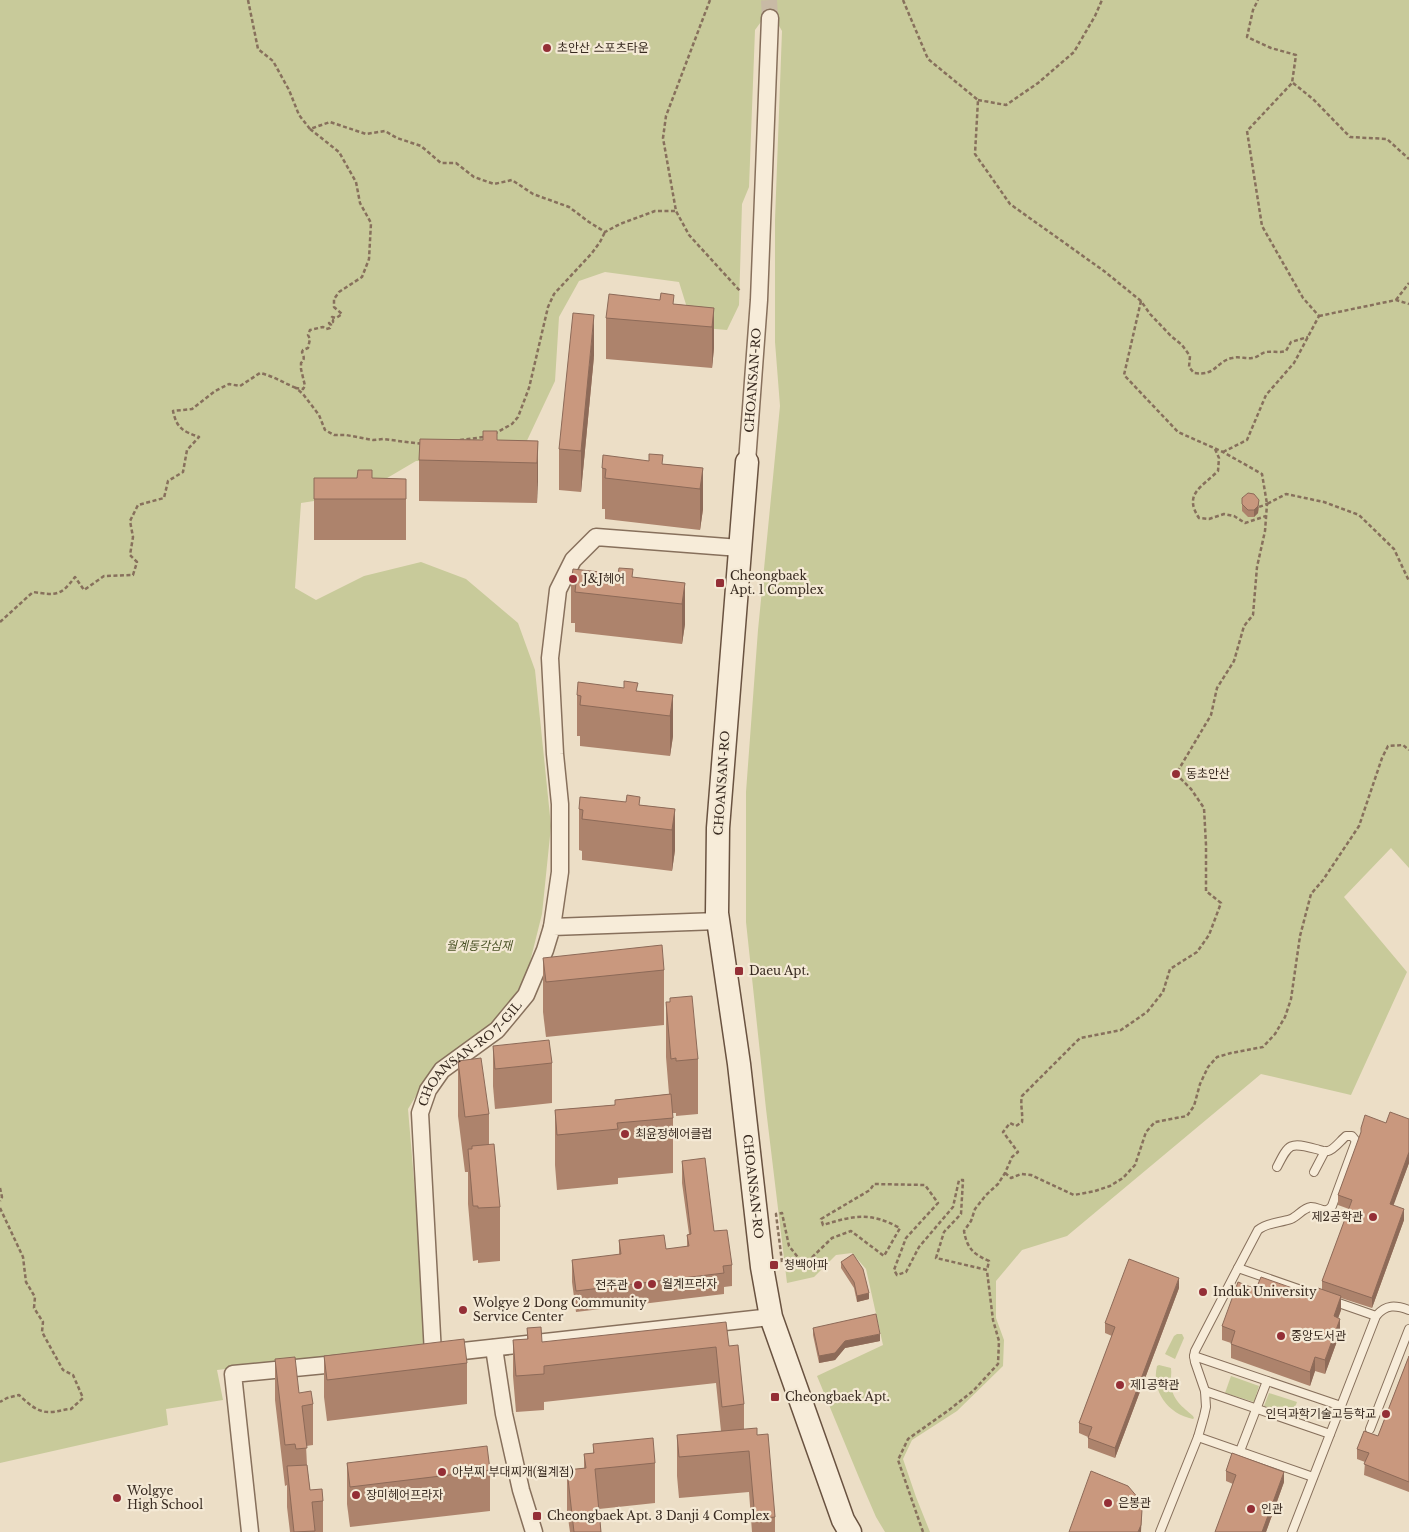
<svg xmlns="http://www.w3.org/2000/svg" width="1409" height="1532" viewBox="0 0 1409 1532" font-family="'Libre Baskerville','Noto Sans KR',serif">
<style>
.green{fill:#c8ca9a}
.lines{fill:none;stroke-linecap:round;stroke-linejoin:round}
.street-tunnel{stroke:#c8baa5;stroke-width:16;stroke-dasharray:16 8;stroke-linecap:butt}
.lane-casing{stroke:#87705c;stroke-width:10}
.street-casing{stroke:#87705c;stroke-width:19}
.secondary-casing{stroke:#695240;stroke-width:25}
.path{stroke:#87705c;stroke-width:2.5;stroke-dasharray:4 2.5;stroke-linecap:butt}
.lane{stroke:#f7ecd9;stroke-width:8}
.street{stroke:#f7ecd9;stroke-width:16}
.secondary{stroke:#f7ecd9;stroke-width:22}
.wall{fill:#ad836c}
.shaded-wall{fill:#8d6a58}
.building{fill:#c9987e;stroke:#8d6a58}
.poi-dot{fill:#942f36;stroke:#f4e9d5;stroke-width:2}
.labels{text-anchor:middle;stroke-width:4.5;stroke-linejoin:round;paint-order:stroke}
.poi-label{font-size:12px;fill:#382a20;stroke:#f4e9d5;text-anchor:start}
.street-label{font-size:12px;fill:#382a20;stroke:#f4e9d5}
.park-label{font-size:12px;font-style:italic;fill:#4b5327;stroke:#f4e9d5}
</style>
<rect width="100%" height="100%" fill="#ecdec6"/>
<g class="green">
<path d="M0 0H1409V868L1391 848 1344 897 1407 972 1351 1095 1261 1074 1067 1236 1022 1250 996 1281V1318L1004 1340 1003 1366 957 1411 912 1440 903 1459 916 1497 930 1532H885L876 1517 860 1480 817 1376 883 1345 866 1269 852 1253 836 1255 814 1277 787 1283 766 1109 746 922V792L758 630 780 406 775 342V220L782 31 775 19H763L755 30 749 187 742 204 739 305 727 330 693 327 679 282 605 272 579 281 559 317 555 381 523 449 479 462 416 461 360 494 301 503 295 588 316 600 364 576 421 562 466 579 518 623 535 670 551 826 542 914 526 978 501 1015 475 1039 433 1068 408 1109 428 1346 217 1370 223 1400 166 1409 168 1425 0 1463Z"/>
<path d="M1177 1334H1182L1184 1338 1175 1359 1165 1354 1174 1336Z"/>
<path d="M1159 1365 1171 1368C1172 1374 1170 1379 1171 1384 1172 1400 1183 1407 1193 1416L1194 1418 1193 1419C1168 1414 1151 1391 1157 1366Z"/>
<path d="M1231 1376 1259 1386 1254 1402 1225 1393Z"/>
<path d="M1269 1393 1297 1402 1292 1415 1264 1406Z"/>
</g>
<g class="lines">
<path class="street-tunnel" d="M769 0 770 18"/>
<g class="lane-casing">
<g id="lane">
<path d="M1314 1172 1325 1151"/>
<path d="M1238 1268 1258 1230C1268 1222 1280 1223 1291 1219 1298 1216 1303 1208 1311 1207 1320 1207 1325 1215 1332 1206L1356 1141 1352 1136H1346C1341 1140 1334 1150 1328 1151 1325 1152 1320 1150 1316 1149 1290 1142 1289 1143 1277 1167"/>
<path d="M1194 1356 1341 1406"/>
<path d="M1205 1391 1330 1434"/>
<path d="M1370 1429 1409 1329"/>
<path d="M1198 1437 1313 1477"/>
<path d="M1240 1451 1267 1381"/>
<path d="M1160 1532 1198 1437 1204 1416 1206 1407 1205 1391 1195 1362 1194 1356 1195 1351 1238 1268 1376 1316"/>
<path d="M1292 1532 1376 1316C1386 1304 1396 1305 1409 1310"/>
</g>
</g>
<g class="street-casing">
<g id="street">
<path id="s1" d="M747 462 759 300 770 18"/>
<path d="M552 927 560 872V804L555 754 550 658 558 590 573 560 596 537 740 548"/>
<path d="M494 1348 504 1414 521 1490 534 1532"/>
<path d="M445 1353 771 1317"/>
<path id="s2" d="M433 1354 420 1113 428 1090 442 1070 497 1030 526 995 545 950 552 927 718 921"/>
<path d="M250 1532 233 1374 346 1363"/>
</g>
</g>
<g class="secondary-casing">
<g id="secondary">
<path id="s3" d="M747 462 718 828 717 913 739 1064 762 1267 771 1317 843 1520 850 1532"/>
</g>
</g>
<g class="path">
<path d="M248 0 258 49 273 61 289 90 299 115 310 129 330 122 366 134 385 131 397 138 421 146 441 163H456L474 177 494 184 512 180 533 194 569 207 589 222 605 232 620 224 655 211H676"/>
<path d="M710 0 666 116 663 138 676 211 689 235 741 292"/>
<path d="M903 0 928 59 978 100 975 154 1010 204 1104 271 1141 301 1150 314 1171 336 1182 345 1190 356 1189 367 1194 373C1217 376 1215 362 1232 358 1239 356 1246 359 1252 358 1257 358 1261 353 1266 352 1273 351 1279 353 1286 351L1291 342 1308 337"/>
<path d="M1293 83 1313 99 1350 137 1387 139 1409 159"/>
<path d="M978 100 1006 105 1038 83 1074 52 1095 16 1102 0"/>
<path d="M310 129 339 152 356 182 360 203 371 223 369 259 362 277 339 292 334 299V307L342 314 336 318 332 317 331 319 333 320V322L329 323 331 325 330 328 326 329 323 327 310 330 308 335 310 339 308 348 303 350 302 352C304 357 305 359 301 363V369L305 386 303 389 296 388 303 394 319 415 325 430 334 435H346L373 440 383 439 423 444"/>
<path d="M1396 300 1409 283"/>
<path d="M1141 301 1124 375 1178 432 1223 452 1262 474 1267 504 1286 494 1324 502 1359 515 1394 549 1409 581"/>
<path d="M1319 316 1396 300 1409 304"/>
<path d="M494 434 512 424 518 417 529 388 548 307 554 294 592 253 600 242 605 232"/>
<path d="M460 440 484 437"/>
<path d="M1215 449 1219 458 1218 471C1202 487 1183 494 1199 518L1209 519 1224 514 1234 516 1245 523 1266 516"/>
<path d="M1223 452 1247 440 1266 395 1294 363 1319 316 1303 298 1262 226 1247 131 1292 83 1296 55 1271 48 1247 37 1253 10 1258 0"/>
<path d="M0 622 33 592C56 595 60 597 75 577L84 590 104 576 133 575 137 562 130 555 133 537 130 521 138 505 164 498 168 481 183 472 187 450 199 437C183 431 177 429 173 411L192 409 215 391 229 384 240 386 260 373C273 376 284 383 296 388"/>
<path d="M1005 1173 1011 1178 1021 1174 1031 1175 1074 1195 1095 1191 1110 1186 1123 1178 1135 1165 1146 1132 1155 1122 1187 1116 1194 1106 1200 1084 1208 1067 1217 1057 1231 1053 1263 1047 1275 1034 1285 1017 1291 999 1300 936 1311 894 1323 880 1359 826 1382 758 1388 746 1403 745 1409 750"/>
<path d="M0 1188 2 1197 0 1201"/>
<path d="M0 1208 23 1257 26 1282 35 1297 34 1308 43 1322 42 1332 63 1370 73 1375 83 1398 71 1409C64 1409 58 1412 51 1412 37 1413 28 1403 19 1395L7 1398 0 1402"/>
<path d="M782 1262 776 1214 782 1213 789 1246 804 1265 832 1238 851 1231 884 1256 900 1228C870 1212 855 1215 823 1225L821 1219 870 1190 874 1184 925 1185 938 1203 906 1238 894 1270 897 1275 906 1272 919 1247 953 1207 959 1180H963L961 1214 944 1232 936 1258 987 1270 989 1261C973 1254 967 1248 964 1231L971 1221 975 1209 986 1195 998 1184 1005 1173 1012 1157 1018 1152 1003 1132 1010 1123 1016 1126 1022 1122C1023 1113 1020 1104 1022 1096L1080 1038 1121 1030 1147 1012 1163 992 1170 969 1197 952 1209 935 1221 903 1206 891V845L1204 808 1191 789 1176 774 1211 715 1217 688 1234 661 1244 626 1253 615 1257 567 1265 531 1267 504 1259 507"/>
<path d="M923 1532 898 1460 908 1439 949 1410 973 1391 998 1364 999 1341 993 1320 987 1271"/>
</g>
<use href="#lane" class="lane"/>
<use href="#street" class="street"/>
<use href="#secondary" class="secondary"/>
</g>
<g class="wall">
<path d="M674 304 714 308V348L712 368 606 359V318Z"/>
<path d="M594 356 581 492 559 490V449Z"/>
<path d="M497 440 538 441 537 503 419 501V460Z"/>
<path d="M663 464 703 468V509L700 530 605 519V509H602V468Z"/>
<path d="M314 478 406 479V540H314Z"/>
<path d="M1242 498 1259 507 1258 513 1254 517H1248L1242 511Z"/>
<path d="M633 578 685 583V624L682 644 575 632V623H571V582Z"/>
<path d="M638 691 673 695V736L670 756 580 746V736H577V695Z"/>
<path d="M640 805 675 809V850L672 871 582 860V851L579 850V809Z"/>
<path d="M543 958 664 970V1025L546 1037 543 1012Z"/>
<path d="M666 1002 698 1059V1114L676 1116V1113H673V1173L618 1178V1184L557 1190 555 1165V1110L615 1105V1100L669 1094 666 1057Z"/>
<path d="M493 1046 552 1063V1103L495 1109 493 1086Z"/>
<path d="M458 1061 489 1114V1144L500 1207V1261L478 1263V1260L473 1261 468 1204V1172H465L458 1116Z"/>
<path d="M1409 1119V1163L1393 1205 1404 1220 1372 1308 1341 1298V1310L1338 1318 1340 1333 1325 1374 1315 1371 1310 1386 1231 1358V1343L1222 1340V1326L1256 1289 1315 1296 1322 1289V1281L1349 1209 1338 1205V1195L1361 1134V1128Z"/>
<path d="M682 1161 714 1231 732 1265V1286L724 1287V1294L576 1312 572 1282V1260L619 1255V1240L666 1249 687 1247V1235L689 1234 682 1183Z"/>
<path d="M841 1262 869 1299 857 1302 854 1288 841 1268Z"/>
<path d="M1179 1288 1115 1458 1088 1448V1437L1079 1433V1423L1112 1336 1105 1333V1323Z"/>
<path d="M527 1328 542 1342 729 1346 744 1404V1429L757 1435 775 1517V1532H752L749 1492 679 1498 677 1476V1435L721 1431 716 1383 544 1402V1410L516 1412 513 1376V1340L527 1339Z"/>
<path d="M813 1328 880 1341 845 1348 835 1360 819 1363 813 1335Z"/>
<path d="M324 1356 467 1363V1404L327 1421 324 1397Z"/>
<path d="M1409 1356V1492L1364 1475 1365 1462 1357 1459V1449L1378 1436Z"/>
<path d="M275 1359 299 1393 313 1404V1445L306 1446 307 1465 310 1490 323 1501V1532H290L287 1507V1485L285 1486 275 1400Z"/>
<path d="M593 1444 655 1463V1503L599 1509 601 1532H570L567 1511V1470L584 1468V1454L593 1453Z"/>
<path d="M347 1463 490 1470V1511L350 1527 347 1504Z"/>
<path d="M1226 1471 1284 1482 1266 1532H1215L1233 1484 1226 1481Z"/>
</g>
<g class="shaded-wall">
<path d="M714 308V348L712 368V327Z"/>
<path d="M594 315V356L581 492V451Z"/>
<path d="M538 441V482L537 503V463Z"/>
<path d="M703 468V509L700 530V489Z"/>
<path d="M1259 500 1258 513 1254 517V510Z"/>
<path d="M685 583V624L682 644V604Z"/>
<path d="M673 695V736L670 756V716Z"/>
<path d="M675 809V850L672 871V830Z"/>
<path d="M1409 1152V1163L1390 1215V1204Z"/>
<path d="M1404 1209V1220L1372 1308V1298Z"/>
<path d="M1179 1278V1288L1115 1458V1448Z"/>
<path d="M869 1293V1299L857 1302V1296Z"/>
<path d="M1341 1296V1310L1334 1330V1316Z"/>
<path d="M1340 1319V1333L1325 1374V1360Z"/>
<path d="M880 1334V1341L845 1348 835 1360 819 1363V1356L845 1341Z"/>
<path d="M1315 1357V1371L1310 1386V1372Z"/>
<path d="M1284 1472V1482L1266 1532H1262Z"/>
<path d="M1142 1510 1141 1532H1138Z"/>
</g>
<g class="building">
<path d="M661 293 674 295 673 304 714 308 712 327 606 318 609 294 660 300Z"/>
<path d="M573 313 594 315 581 451 559 449Z"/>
<path d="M483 431H497V440L538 441 537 463 419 460 420 439 483 440Z"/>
<path d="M649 454 663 455 662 464 703 468 700 489 605 478 606 469 602 468 603 455 649 461Z"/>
<path d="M358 470H372V478L406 479V499H314V478H357Z"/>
<path d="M1248 493 1254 494 1259 500 1258 506 1254 510H1248L1242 504V498Z"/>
<path d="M619 568 633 569 632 577 685 583 682 604 575 592 576 583 571 582 573 569 618 574Z"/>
<path d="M624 681 638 683 636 691 673 695 670 716 580 705 581 696 577 695 578 682 624 688Z"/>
<path d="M627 795 640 797 639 805 675 809 672 830 582 819 583 810 579 809 580 797 626 802Z"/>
<path d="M662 945 664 970 546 982 543 958Z"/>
<path d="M692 996 698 1059 676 1061V1058L671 1059 666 1002H670V998Z"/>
<path d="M549 1040 552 1063 495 1069 493 1046Z"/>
<path d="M481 1058 489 1114 465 1117 458 1061Z"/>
<path d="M671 1094 673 1118 617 1123 618 1129 557 1135 555 1110 615 1105V1100Z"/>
<path d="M1390 1112 1409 1119V1152L1390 1204 1404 1209 1372 1298 1322 1281 1352 1200 1338 1195 1361 1132V1128L1365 1115 1386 1123Z"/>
<path d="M494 1144 500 1207 478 1208V1206H473L468 1149H472V1146Z"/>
<path d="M705 1158 714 1231 727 1230 732 1265 723 1266 724 1273 576 1291 572 1260 621 1254 619 1240 664 1235 666 1249 689 1246 687 1235 691 1234 682 1161Z"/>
<path d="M853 1254 863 1269 869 1293 857 1296 854 1282 841 1262Z"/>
<path d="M1129 1259 1179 1278 1115 1448 1088 1438 1092 1427 1079 1423 1115 1327 1105 1323Z"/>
<path d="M1261 1277 1315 1296 1318 1288 1341 1296 1334 1316 1340 1319 1325 1360 1315 1357 1310 1372 1231 1344 1235 1331 1222 1326 1238 1282 1256 1289Z"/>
<path d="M876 1314 880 1334 845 1341 835 1353 819 1356 813 1328Z"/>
<path d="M726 1322 729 1346 738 1345 744 1404 722 1407 716 1347 544 1366V1374L516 1376 513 1340 528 1339 527 1328 541 1327 542 1342Z"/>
<path d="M464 1339 467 1363 327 1380 324 1356Z"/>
<path d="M1409 1356V1482L1364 1464 1369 1453 1357 1449 1364 1431 1378 1436Z"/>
<path d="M295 1357 299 1393 311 1391 313 1404 302 1406 307 1448 296 1449 295 1444 285 1445 275 1359Z"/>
<path d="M757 1428V1435L768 1434 775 1517 755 1519 749 1451 679 1457 677 1435Z"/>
<path d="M653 1438 655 1463 595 1469 601 1532H574L567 1470 586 1468 584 1454 594 1453 593 1444Z"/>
<path d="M487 1446 490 1470 350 1487 347 1463Z"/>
<path d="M1232 1453 1284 1472 1262 1532H1215L1236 1475 1226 1471Z"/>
<path d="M307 1465 310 1490 322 1489 323 1501 312 1502 315 1531 294 1532 287 1466Z"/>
<path d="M1091 1471 1128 1486 1139 1499 1142 1510 1141 1525 1138 1532H1069Z"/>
</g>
<g class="poi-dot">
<circle cx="547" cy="48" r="5"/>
<circle cx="573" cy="579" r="5"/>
<rect x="715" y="578" width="10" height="10" rx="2.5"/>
<circle cx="1176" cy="774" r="5"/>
<rect x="734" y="966" width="10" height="10" rx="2.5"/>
<circle cx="625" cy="1134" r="5"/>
<circle cx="1373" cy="1217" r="5"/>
<rect x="769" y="1260" width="10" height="10" rx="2.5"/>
<circle cx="652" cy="1284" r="5"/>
<circle cx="638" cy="1285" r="5"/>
<circle cx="1203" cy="1292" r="5"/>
<circle cx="463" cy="1310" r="5"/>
<circle cx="1281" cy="1336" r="5"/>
<circle cx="1120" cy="1385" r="5"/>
<rect x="770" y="1392" width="10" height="10" rx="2.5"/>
<circle cx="1386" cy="1414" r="5"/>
<circle cx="442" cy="1472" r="5"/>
<circle cx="356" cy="1495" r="5"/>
<circle cx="117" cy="1498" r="5"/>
<circle cx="1108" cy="1503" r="5"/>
<circle cx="1251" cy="1509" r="5"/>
<rect x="532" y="1511" width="10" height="10" rx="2.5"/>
</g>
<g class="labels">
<g class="poi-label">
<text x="557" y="52">초안산 스포츠타운</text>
<text x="730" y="580">Cheongbaek<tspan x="730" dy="14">Apt. 1 Complex</tspan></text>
<text x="583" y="583">J&amp;J헤어</text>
<text x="1186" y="778">동초안산</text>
<text x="749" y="975">Daeu Apt.</text>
<text x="635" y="1138">최윤정헤어클럽</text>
<text x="1363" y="1221" text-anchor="end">제2공학관</text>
<text x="784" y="1269">청백아파</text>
<text x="662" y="1288">월계프라자</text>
<text x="628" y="1289" text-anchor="end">전주관</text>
<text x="1213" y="1296">Induk University</text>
<text x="473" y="1307">Wolgye 2 Dong Community<tspan x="473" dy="14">Service Center</tspan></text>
<text x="1291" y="1340">중앙도서관</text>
<text x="1130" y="1389">제1공학관</text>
<text x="785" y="1401">Cheongbaek Apt.</text>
<text x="1376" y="1418" text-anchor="end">인덕과학기술고등학교</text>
<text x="452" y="1476">아부찌 부대찌개(월계점)</text>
<text x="127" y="1495">Wolgye<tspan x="127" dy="14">High School</tspan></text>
<text x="366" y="1499">장미헤어프라자</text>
<text x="1118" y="1507">은봉관</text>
<text x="1261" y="1513">인관</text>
<text x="547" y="1520">Cheongbaek Apt. 3 Danji 4 Complex</text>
</g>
<g class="street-label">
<text dy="4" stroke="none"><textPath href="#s1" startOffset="82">CHOANSAN-RO</textPath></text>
<text transform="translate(722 783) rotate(-86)" y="4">CHOANSAN-RO</text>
<text dy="4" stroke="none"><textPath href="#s2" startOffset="321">CHOANSAN-RO 7-GIL</textPath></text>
<text dy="4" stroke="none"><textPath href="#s3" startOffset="728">CHOANSAN-RO</textPath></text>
</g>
<g class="park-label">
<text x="479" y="950">월계동각심재</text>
</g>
</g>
</svg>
